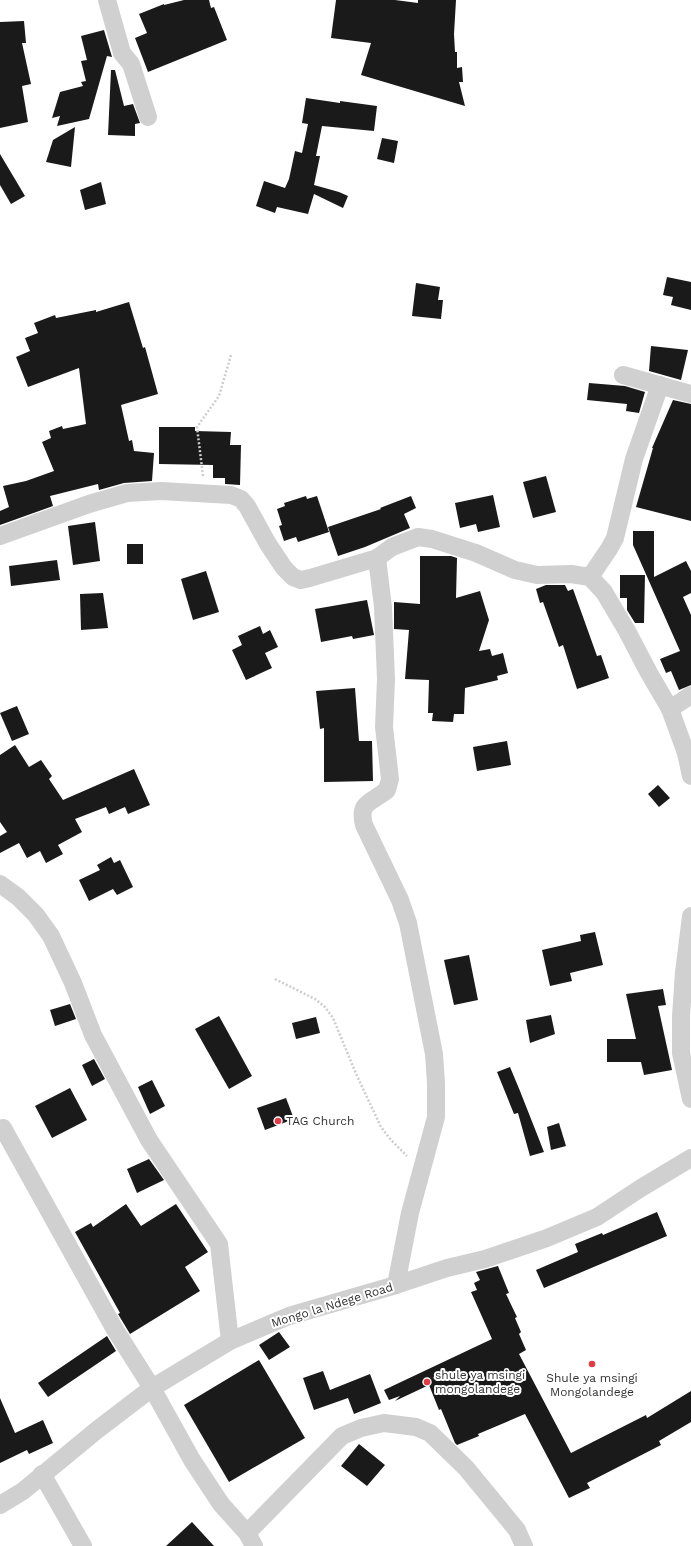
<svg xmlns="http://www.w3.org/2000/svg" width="691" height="1546" viewBox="0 0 691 1546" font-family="'Work Sans',sans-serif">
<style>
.building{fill:#1a1a1a}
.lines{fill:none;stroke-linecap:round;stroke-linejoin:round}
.path{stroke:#cdcdcd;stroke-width:2.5;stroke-dasharray:2 2;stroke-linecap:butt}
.minor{stroke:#d0d0d0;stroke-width:18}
.poi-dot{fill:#e63946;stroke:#fff;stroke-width:1.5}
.labels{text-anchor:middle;stroke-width:4;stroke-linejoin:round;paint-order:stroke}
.poi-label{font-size:12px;fill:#333;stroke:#fff;text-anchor:start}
.street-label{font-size:12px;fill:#333;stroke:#fff}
</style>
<rect width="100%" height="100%" fill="#fff"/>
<g class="building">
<path d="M184 0H209L211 8 214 7 227 40 148 72 135 38 147 33 139 14 164 4V5Z"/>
<path d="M336 0H395L418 3V0H456L454 34 455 52H457V68L462 67 463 82H459L465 106 361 75 371 43 331 38Z"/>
<path d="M24 21 26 43H22L31 84 22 86 28 122 0 128V22Z"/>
<path d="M104 30 112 57 107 56 89 119 57 126 60 116 52 118 60 92 83 86 81 82 86 81 81 61 87 60 81 36Z"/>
<path d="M111 70H115L124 106 133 104 140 123 135 124V136L108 135Z"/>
<path d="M306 98 340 103V101L377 106 374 131 322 126 316 156H320L314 185 339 192 348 196 343 208 314 194 308 214 277 207 275 213 256 206 264 181 285 188 289 179 295 151 302 153 308 124 302 123Z"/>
<path d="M75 127 71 167 46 162 53 140Z"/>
<path d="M382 138 398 141 394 163 377 159Z"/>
<path d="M0 154 25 196 11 204 0 185Z"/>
<path d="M101 182 106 204 85 210 80 190Z"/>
<path d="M667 277 691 282V310L671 305 673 297 663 295Z"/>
<path d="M416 283 440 287 438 300H443L441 319 412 316Z"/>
<path d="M129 302 143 348 145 347 158 394 121 405 129 441 132 440 134 451 154 453 152 481 124 483 99 490 98 484 50 496 53 506 0 525V511L9 507 3 486 26 481 54 471 42 442 51 438 49 431 62 426 63 429 86 424 79 368 28 387 16 357 30 351 25 338 38 333 34 323 55 315 56 318 96 310V312Z"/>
<path d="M651 346 688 350 681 380 649 371Z"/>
<path d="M589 383 625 386 645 392 639 413 626 411 627 404 587 400Z"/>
<path d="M673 400 691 404V521L636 507 653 448H652Z"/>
<path d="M159 427H195V431L231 432 230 445H241L240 485 225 484V478H213V465L159 464Z"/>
<path d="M546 476 556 512 533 518 523 482Z"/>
<path d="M493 495 500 527 478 532 476 524 460 528 455 503Z"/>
<path d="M306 496 307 499 317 496 329 532 298 542 296 537 284 541 279 526 282 525 277 509 285 506 284 503Z"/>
<path d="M411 496 416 508 404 514 410 528 365 547 338 556 328 527 381 509 380 508Z"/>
<path d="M95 522 100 561 73 565 68 526Z"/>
<path d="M633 531H654V577L686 561 691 571V593L683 597 691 615V685L679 690 671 671 666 673 660 659 680 651 633 545Z"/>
<rect x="127" y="544" width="16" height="20"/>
<path d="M420 556H451L457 558 456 598 480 591 489 620 479 651 490 649 492 656 503 653 508 673 497 676 498 680 465 688 464 714H454L453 722 432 721 433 713H428L429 680 405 679 409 630 394 629V602L420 604Z"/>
<path d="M57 560 60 580 11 586 9 566Z"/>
<path d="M206 571 219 612 193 620 181 579Z"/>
<path d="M620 575H645L644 623H635L627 610V598H620Z"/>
<path d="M546 585H565L568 591 573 589 597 656 601 655 609 678 577 689 563 645 559 647 543 602 540 603 536 589Z"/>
<path d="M103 593 108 628 81 630 80 594Z"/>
<path d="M367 600 374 635 353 639 352 636 321 642 315 609Z"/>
<path d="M260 626 263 634 270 630 278 647 265 653 272 668 246 680 232 650 242 645 238 636Z"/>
<path d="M355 688 359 741H372L373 781 324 782V728L320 729 316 691Z"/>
<path d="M17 706 29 734 12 741 0 713Z"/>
<path d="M507 741 511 765 477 771 473 747Z"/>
<path d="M15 745 29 767 41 760 52 776 49 779 63 800 134 769 150 805 128 814 125 807 109 814 106 807 75 819 82 832 58 845 63 854 46 863 40 851 27 858 19 843 0 853V836L7 832 0 822V755Z"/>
<path d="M658 785 670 798 659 807 648 794Z"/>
<path d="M111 857 114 863 120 860 133 887 117 895 113 889 89 901 79 880 100 870 97 865Z"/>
<path d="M595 932 603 965 570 973 572 981 550 986 542 950 581 941 580 935Z"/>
<path d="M469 955 478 1000 454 1005 444 960Z"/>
<path d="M663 989 666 1005 658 1006 672 1070 644 1075 641 1062H607V1039H636L626 994Z"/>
<path d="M70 1004 76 1019 55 1026 50 1010Z"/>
<path d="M551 1015 555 1034 530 1043 526 1020Z"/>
<path d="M219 1016 252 1076 229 1089 195 1029Z"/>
<path d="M316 1017 320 1033 296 1039 292 1023Z"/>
<path d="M94 1059 105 1079 92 1086 82 1065Z"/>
<path d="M510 1067 520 1091 544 1152 530 1156 518 1113 514 1114 497 1072Z"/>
<path d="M152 1080 165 1106 150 1114 138 1087Z"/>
<path d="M70 1088 87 1120 52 1138 35 1106Z"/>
<path d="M286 1098 294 1119 265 1130 257 1108Z"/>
<path d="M559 1123 566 1146 551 1150 547 1127Z"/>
<path d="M149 1159 164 1180 137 1193 127 1169Z"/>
<path d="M126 1204 141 1226 176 1204 208 1252 185 1267 200 1291 130 1334 118 1314 120 1313 75 1232 91 1223 93 1227Z"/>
<path d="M657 1212 667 1236 544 1288 536 1270 578 1252 575 1244 602 1233 603 1235Z"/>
<path d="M498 1266 509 1293 506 1294 517 1317 515 1318 521 1332 519 1334 526 1350 519 1354 571 1453 646 1415 647 1418 691 1391V1422L659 1441 661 1445 587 1483 590 1488 569 1498 525 1414 478 1434 479 1436 457 1445 455 1443 441 1409 439 1410 429 1385 395 1401 400 1396 389 1400 384 1390 492 1339 471 1292 477 1290 474 1283 480 1280 476 1272Z"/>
<path d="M279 1332 290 1347 269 1360 259 1345Z"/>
<path d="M107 1336 116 1351 48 1397 38 1383Z"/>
<path d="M259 1360 305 1438 229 1482 184 1405Z"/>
<path d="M323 1371 330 1390 370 1374 381 1403 354 1414 348 1398 314 1410 303 1378Z"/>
<path d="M0 1398 15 1433 43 1420 53 1443 29 1454 27 1450 0 1463Z"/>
<path d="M359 1444 385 1465 367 1486 341 1466Z"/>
<path d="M192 1522 214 1546H166Z"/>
</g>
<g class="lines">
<g class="path">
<path d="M203 476 197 427 219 396 231 355"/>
<path d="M275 979 315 999 325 1007 333 1018 357 1076 381 1127 391 1140 407 1156"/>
</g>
<g class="minor">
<path d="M107 0 122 53 131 64 148 117"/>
<path d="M623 375 691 394"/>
<path d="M0 536 89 504 127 493 161 491 231 495 241 499 247 506 268 544 284 568 293 577 301 580 310 578 377 558 392 547 418 537 432 539 476 553 515 570 537 575 571 574 590 577 604 592 627 631 649 673 670 709 686 753 691 776"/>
<path d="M377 558 383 607 386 679 384 727 390 779 387 790C371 803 358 802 364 825L400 900 408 923 434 1054 436 1083V1117L410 1213 396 1285"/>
<path d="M590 577 609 549 615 538 634 459 660 385"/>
<path d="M670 709 691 695"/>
<path d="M0 884 18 897 36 915 51 936 73 983 93 1035 149 1140 219 1244 230 1341"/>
<path d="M691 916 684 972 681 1016V1053L691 1099"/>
<path d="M3 1128 114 1328 152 1388 192 1460 221 1504 247 1533 254 1546"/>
<path d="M42 1474 83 1546"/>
<path d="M0 1505 23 1491 97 1430 152 1388 230 1341 289 1316 396 1285 447 1268 485 1259 547 1238 597 1217 641 1188 691 1158"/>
<path d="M247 1533 342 1436 361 1428 384 1423 416 1427 430 1433 466 1468 517 1530 524 1546"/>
</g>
</g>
<g class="poi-dot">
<circle cx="278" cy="1121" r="4"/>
<circle cx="592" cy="1364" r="4"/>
<circle cx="427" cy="1382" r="4"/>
</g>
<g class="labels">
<g class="poi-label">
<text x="286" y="1125">TAG Church</text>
<text x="435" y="1379">shule ya msingi<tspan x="435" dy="14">mongolandege</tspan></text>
<text x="592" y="1382" text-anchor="middle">Shule ya msingi<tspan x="592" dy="14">Mongolandege</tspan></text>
</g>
<g class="street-label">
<text transform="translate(332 1305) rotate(-17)" y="4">Mongo la Ndege Road</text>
</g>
</g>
</svg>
